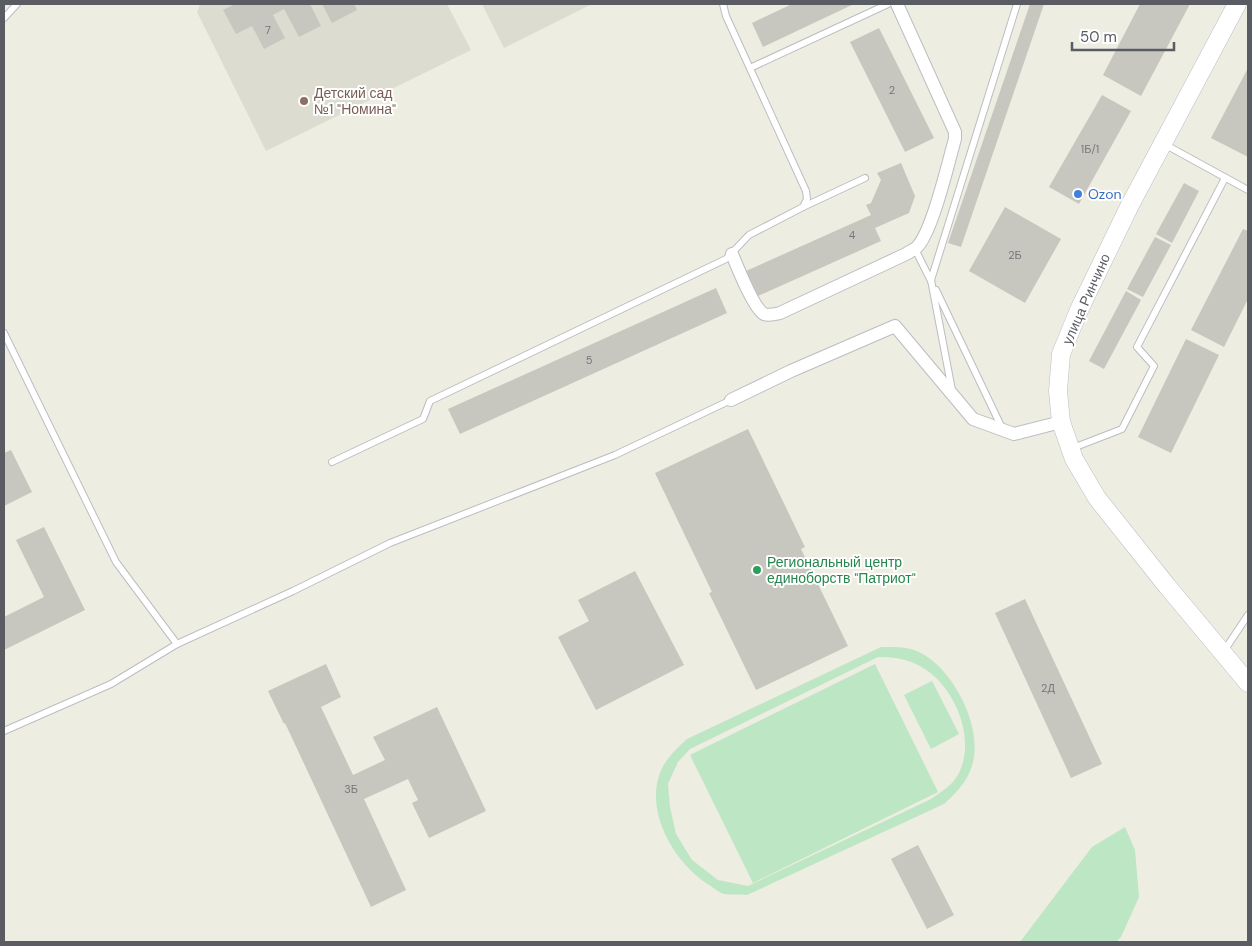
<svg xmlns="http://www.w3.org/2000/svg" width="1252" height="946" viewBox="0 0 1252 946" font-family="'DM Sans',sans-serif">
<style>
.education{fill:#dddcd0}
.green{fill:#bde6c4;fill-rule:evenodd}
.building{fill:#c8c7bf}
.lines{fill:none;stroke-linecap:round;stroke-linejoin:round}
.lane-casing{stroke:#bcbdc3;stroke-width:8}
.street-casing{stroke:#bcbdc3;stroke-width:14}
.secondary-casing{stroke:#bcbec5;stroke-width:19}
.lane{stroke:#fff;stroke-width:6}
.street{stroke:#fff;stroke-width:12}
.secondary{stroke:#fff;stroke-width:18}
.education-dot{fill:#8d6e63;stroke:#fff;stroke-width:2}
.shop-dot{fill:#3f7fe0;stroke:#fff;stroke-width:2}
.leisure-dot{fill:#2e9e5b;stroke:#fff;stroke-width:2}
.labels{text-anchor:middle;stroke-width:4;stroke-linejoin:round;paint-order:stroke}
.number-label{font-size:11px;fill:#76777a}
.education-label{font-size:14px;fill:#785e54;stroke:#fff;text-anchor:start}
.shop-label{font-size:14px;fill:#366cbe;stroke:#fff;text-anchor:start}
.street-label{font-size:14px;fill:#5a5c63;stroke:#fff}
.leisure-label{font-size:14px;fill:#27864d;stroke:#fff;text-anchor:start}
</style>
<rect width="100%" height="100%" fill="#edede1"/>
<g class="education">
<path d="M200 4H447L471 50 266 151 197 12Z"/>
<path d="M482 4H592L504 48Z"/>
</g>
<g class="green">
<path d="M881 647C894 647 906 646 919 652 955 669 987 734 970 771 965 784 954 795 944 804L747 895C740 894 731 895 724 894 720 893 715 889 711 886 675 865 642 810 662 768 667 758 678 747 687 739ZM878 657C892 657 903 658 916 664 953 681 977 736 959 773 953 785 941 792 931 799L748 886 718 880 692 860 676 834 670 807 668 784 678 762 690 749Z"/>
<path d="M875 664 938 792 753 883 690 755Z"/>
<path d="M932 681 959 734 931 749 904 695Z"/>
<path d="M1125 827 1135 850 1139 897 1121 937 1116 942H1020L1092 847Z"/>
</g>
<g class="building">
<path d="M235 4H310L321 26 299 37 284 9 273 15 285 38 264 49 252 26 236 34 223 10Z"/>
<path d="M322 4H354L357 10 332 23Z"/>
<path d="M792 4H854L763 47 752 23Z"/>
<path d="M1030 4H1044L961 247 948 243Z"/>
<path d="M1140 4H1190L1141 96 1103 75Z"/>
<path d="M879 28 934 138 905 152 850 42Z"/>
<path d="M1248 68V157L1211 138Z"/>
<path d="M1102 95 1131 111 1079 204 1049 187Z"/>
<path d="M901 163 915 196 909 213 875 228 881 241 758 296 746 271 871 215 866 205 871 203 881 180 877 173Z"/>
<path d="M1184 183 1199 191 1172 243 1156 234Z"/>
<path d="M1005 207 1061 239 1025 303 969 271Z"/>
<path d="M1243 229 1248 231V299L1224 347 1191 330Z"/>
<path d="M1155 237 1171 245 1143 297 1127 289Z"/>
<path d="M716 288 727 313 460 434 448 409Z"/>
<path d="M1126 291 1141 300 1104 369 1089 361Z"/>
<path d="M1186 339 1219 355 1171 453 1138 437Z"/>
<path d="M748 429 805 547 801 549 848 646 756 690 709 593 712 592 655 473Z"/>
<path d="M11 450 32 492 4 506V453Z"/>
<path d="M44 527 85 610 4 650V617L44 597 16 540Z"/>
<path d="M635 571 684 665 596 710 558 637 589 621 578 600Z"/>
<path d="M1025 599 1102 764 1071 778 995 613Z"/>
<path d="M326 664 341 697 321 707 353 775 385 760 373 737 437 707 486 811 429 838 412 803 418 800 408 779 364 799 406 890 371 907 285 723 284 724 268 691Z"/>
<path d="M918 845 954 915 927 929 891 859Z"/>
</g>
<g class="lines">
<g class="lane-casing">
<g id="lane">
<path d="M4 18 17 4"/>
<path d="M750 68 888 4"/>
<path d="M1164 144 1248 190"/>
<path d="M803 207 865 178"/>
<path d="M915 249 931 281"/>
<path d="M936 290 1002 428"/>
<path d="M4 333 116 562 177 644"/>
<path d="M952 390 931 280 1017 4"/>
<path d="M1073 448 1122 429 1154 366 1137 347 1225 178"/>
<path d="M332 462 423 419 430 401 726 259 749 235 803 207 807 199 806 191 726 16 723 4"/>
<path d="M1224 651 1248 615"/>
<path d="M4 731 111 684 177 644 293 591 390 543 615 455 731 400"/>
</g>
</g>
<g class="street-casing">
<g id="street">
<path d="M732 254C737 266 754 309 764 314 769 316 776 314 780 313L906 254C909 252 913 250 916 248 932 234 948 163 955 139V132L897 4"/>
<path d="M731 400 791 371 895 326 973 419 1014 434 1061 422"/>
</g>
</g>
<g class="secondary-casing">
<path id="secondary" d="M1237 4 1130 205 1079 310 1061 354 1058 391 1061 422 1074 459 1097 498 1167 586 1248 683"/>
</g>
<use href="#lane" class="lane"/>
<use href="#street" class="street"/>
<use href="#secondary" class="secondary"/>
</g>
<circle class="education-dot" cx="304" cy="101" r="5"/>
<circle class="shop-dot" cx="1078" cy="194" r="5"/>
<circle class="leisure-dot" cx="757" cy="570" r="5"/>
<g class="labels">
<g class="number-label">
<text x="268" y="34">7</text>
<text x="892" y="94">2</text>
<text x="1090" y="153">1Б/1</text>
<text x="852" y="239">4</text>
<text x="1015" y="259">2Б</text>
<text x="589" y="364">5</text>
<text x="1048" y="692">2Д</text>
<text x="351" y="793">3Б</text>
</g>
<g class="education-label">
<text x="314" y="98">Детский сад<tspan x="314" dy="16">№1 "Номина"</tspan></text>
</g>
<g class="shop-label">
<text x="1088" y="199">Ozon</text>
</g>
<g class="street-label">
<text transform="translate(1086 299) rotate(-66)" y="5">улица Ринчино</text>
</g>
<g class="leisure-label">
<text x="767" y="567">Региональный центр<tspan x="767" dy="16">единоборств "Патриот"</tspan></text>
</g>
</g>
<rect width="1252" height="946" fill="none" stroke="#5a5c63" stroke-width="10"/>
<path d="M1072 42v8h102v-8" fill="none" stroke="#5a5c63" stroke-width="2.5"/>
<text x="1080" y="42" font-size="15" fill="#5a5c63" stroke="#ffffff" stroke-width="4" paint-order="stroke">50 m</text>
</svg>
